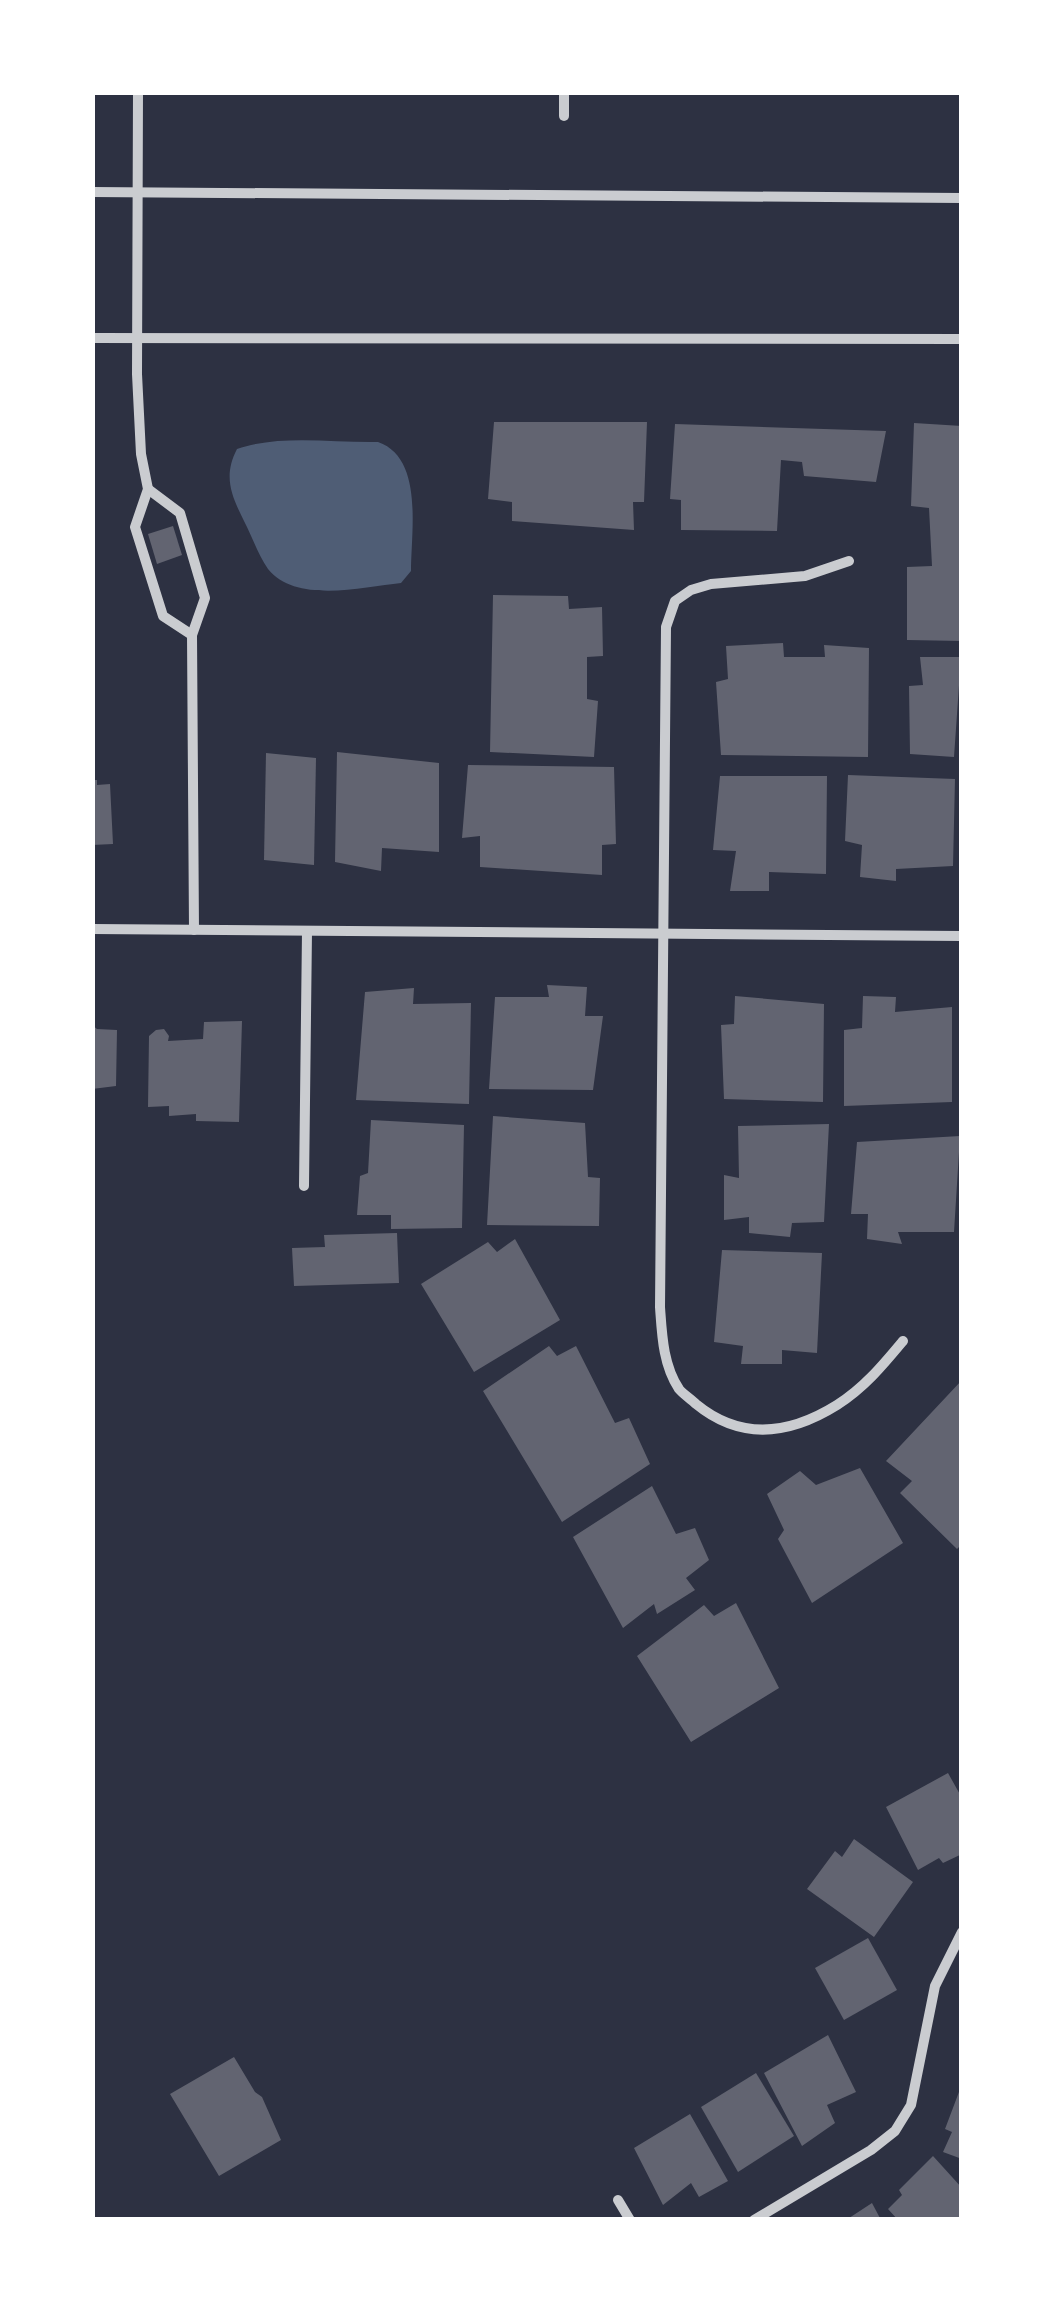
<svg xmlns="http://www.w3.org/2000/svg" width="1054" height="2312" viewBox="0 0 1054 2312" font-family="'Varela Round',sans-serif">
<style>
.water{fill:#4f5d75}
.building{fill:#626471}
.lines{fill:none;stroke-linecap:round;stroke-linejoin:round}
.minor{stroke:#caccd0;stroke-width:10}
</style>
<rect width="100%" height="100%" fill="#2d3142"/>
<path class="water" d="M378 442C424 458 411 531 411 571L401 583C363 587 296 604 268 569 258 555 252 536 244 521 231 495 223 476 237 449 280 434 333 443 378 442Z"/>
<g class="building">
<path d="M494 422H647L644 502H633L634 530 512 521V502L488 499Z"/>
<path d="M914 423 962 426V641L907 640V567L932 566 929 508 911 506Z"/>
<path d="M675 424 886 431 876 482 804 476 802 462 781 460 777 531 681 530V500L670 499Z"/>
<path d="M173 526 182 555 157 564 148 534Z"/>
<path d="M493 595 568 596 569 609 602 607 603 656 587 657V699L598 701 594 757 490 752Z"/>
<path d="M783 643 784 657H825L824 645 869 648 868 757 721 755 716 682 728 679 726 646Z"/>
<path d="M920 657H961L954 757 910 754 909 686 923 685Z"/>
<path d="M337 752 439 763V852L382 848 381 871 335 862Z"/>
<path d="M266 753 316 758 314 865 264 860Z"/>
<path d="M468 765 614 767 616 844 602 845V875L480 867V836L462 838Z"/>
<path d="M848 775 955 779 953 866 896 869V881L860 877 862 845 845 841Z"/>
<path d="M720 776H827L826 874 769 872V891H730L736 851 713 850Z"/>
<path d="M92 780H97V785L110 784 113 844 92 845Z"/>
<path d="M547 985 587 987 585 1016H603L593 1090 489 1089 495 997H549Z"/>
<path d="M414 988 413 1004 471 1003 469 1104 356 1100 365 992Z"/>
<path d="M735 996 824 1004 823 1102 724 1099 721 1025 734 1024Z"/>
<path d="M863 996 896 997 895 1012 952 1007V1102L844 1106V1030L862 1028Z"/>
<path d="M242 1021 239 1122 196 1121V1114L169 1116V1106L148 1107 149 1036 156 1030 164 1029 169 1036 168 1041 203 1039 204 1022Z"/>
<path d="M92 1025 97 1029 117 1030 116 1086 92 1089Z"/>
<path d="M493 1116 585 1123 588 1177 600 1178 599 1226 487 1225Z"/>
<path d="M371 1120 464 1125 462 1228 391 1229V1215H357L360 1176 368 1173Z"/>
<path d="M829 1124 824 1222 792 1223 790 1237 749 1233V1217L724 1220V1175L739 1178 738 1126Z"/>
<path d="M960 1136 954 1232H898L902 1244 867 1239 868 1214H851L857 1142Z"/>
<path d="M397 1233 399 1283 294 1286 292 1248 325 1247 324 1235Z"/>
<path d="M515 1239 560 1320 474 1372 421 1284 488 1242 497 1252Z"/>
<path d="M722 1250 822 1253 817 1353 782 1350V1364H741L743 1346 714 1342Z"/>
<path d="M549 1346 557 1356 576 1346 615 1423 629 1418 650 1464 562 1522 483 1391Z"/>
<path d="M962 1380V1544L957 1549 900 1493 912 1481 886 1461Z"/>
<path d="M860 1468 903 1543 812 1603 778 1539 784 1530 767 1494 800 1471 816 1485Z"/>
<path d="M652 1486 676 1534 695 1528 709 1560 686 1578 695 1590 657 1614 654 1604 623 1628 573 1537Z"/>
<path d="M736 1603 779 1688 691 1742 637 1656 704 1605 714 1616Z"/>
<path d="M948 1773 962 1798V1854L943 1863 939 1858 918 1870 886 1807Z"/>
<path d="M854 1839 913 1882 874 1937 807 1889 835 1851 842 1857Z"/>
<path d="M868 1938 897 1990 844 2020 815 1968Z"/>
<path d="M828 2035 856 2092 827 2105 835 2123 802 2146 764 2073Z"/>
<path d="M234 2057 255 2092 262 2097 281 2140 219 2176 170 2094Z"/>
<path d="M756 2073 794 2136 738 2172 701 2107Z"/>
<path d="M962 2084V2159L943 2152 952 2132 945 2129Z"/>
<path d="M690 2114 728 2181 699 2197 691 2183 663 2205 634 2148Z"/>
<path d="M933 2156 962 2188V2220H898L888 2209 902 2195 899 2190Z"/>
<path d="M872 2203 881 2220H846Z"/>
</g>
<g class="lines">
<g class="minor">
<path d="M138 92 137 374 141 454 148 489 135 527 163 616 192 635"/>
<path d="M564 92V116"/>
<path d="M92 192 962 198"/>
<path d="M92 338 962 339"/>
<path d="M148 489 180 513 205 598 192 635 194 930"/>
<path d="M849 561 805 576 711 584 691 590 675 601 666 627 660 1307C662 1335 663 1365 679 1389 683 1394 691 1399 696 1404 741 1441 789 1435 837 1405 864 1388 883 1365 903 1341"/>
<path d="M92 929 962 936"/>
<path d="M304 1186 307 931"/>
<path d="M618 2200 630 2220"/>
<path d="M754 2220 871 2150 895 2131 911 2105 935 1986 962 1932"/>
</g>
</g>
<rect width="1054" height="2312" fill="none" stroke="#ffffff" stroke-width="190"/>
</svg>
